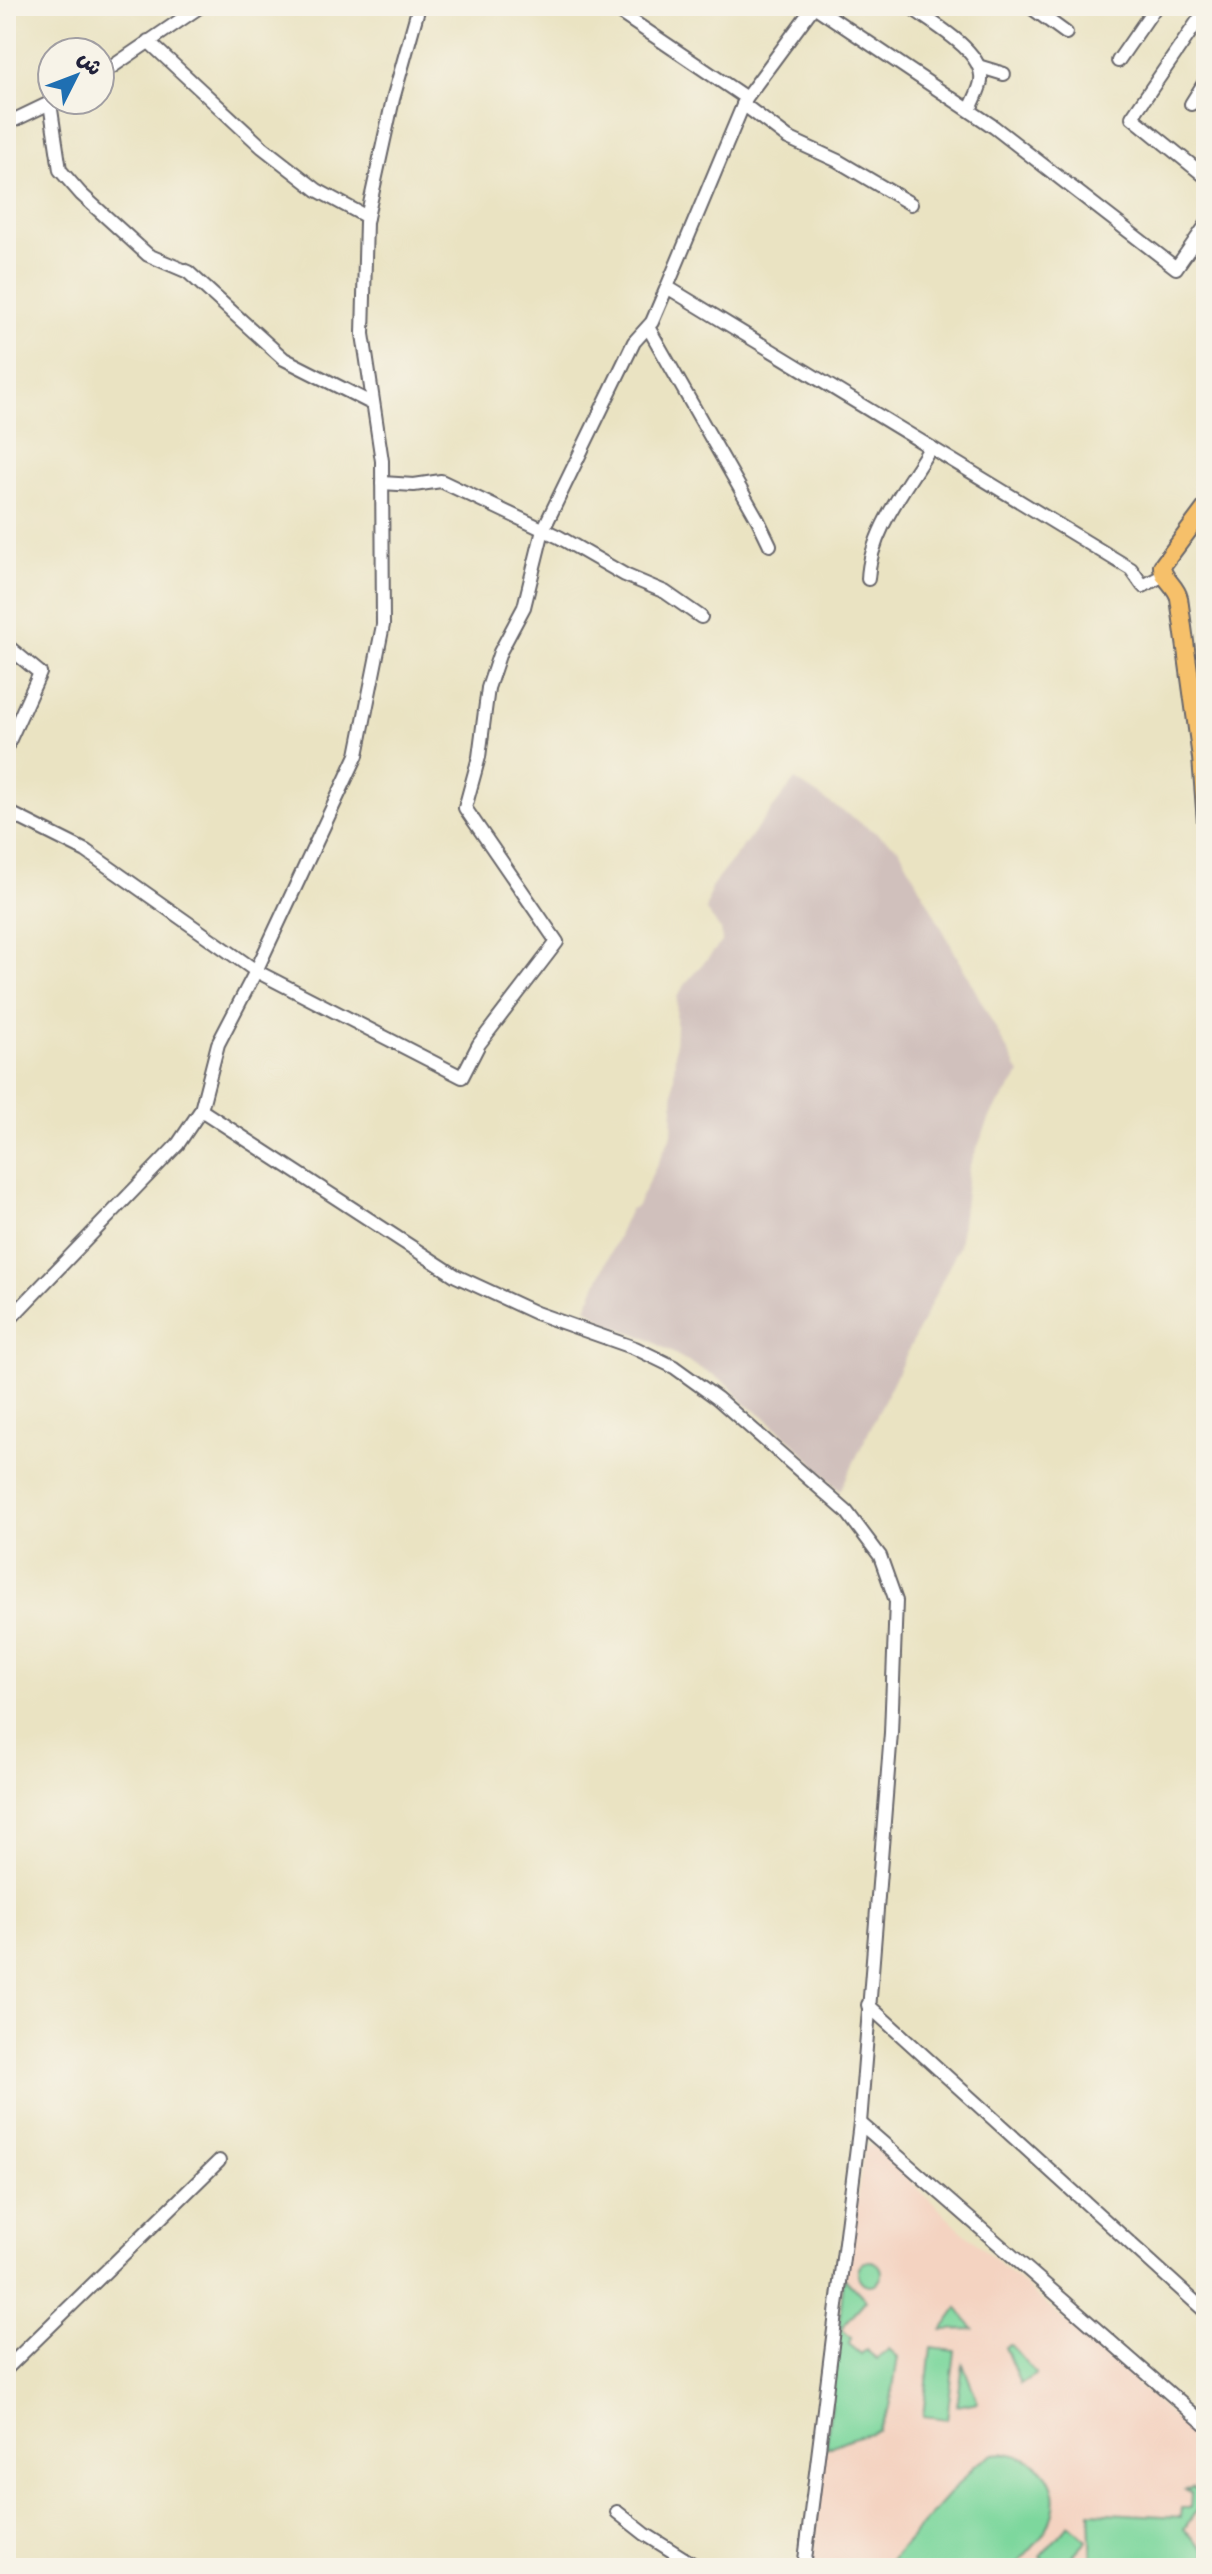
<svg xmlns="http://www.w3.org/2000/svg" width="1212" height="2574" viewBox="0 0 1212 2574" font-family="Mynerve,'Playpen Sans Arabic',sans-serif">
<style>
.built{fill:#f4d3c1}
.industrial{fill:#d0c0bc}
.green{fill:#7dd79d;stroke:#507c6c;stroke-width:2}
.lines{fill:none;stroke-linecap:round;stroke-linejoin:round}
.minor-casing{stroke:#68666a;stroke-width:16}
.major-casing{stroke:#68666a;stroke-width:20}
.minor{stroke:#fff;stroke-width:12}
.major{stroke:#f6c06b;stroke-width:16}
</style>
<rect width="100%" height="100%" fill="#f7f3e8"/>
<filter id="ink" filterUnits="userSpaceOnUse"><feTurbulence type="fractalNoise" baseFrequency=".0125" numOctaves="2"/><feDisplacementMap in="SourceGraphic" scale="16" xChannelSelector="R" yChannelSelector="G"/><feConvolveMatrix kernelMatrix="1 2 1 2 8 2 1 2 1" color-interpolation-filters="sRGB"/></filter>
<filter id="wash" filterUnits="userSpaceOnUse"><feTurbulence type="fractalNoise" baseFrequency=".006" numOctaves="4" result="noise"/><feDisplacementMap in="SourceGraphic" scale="32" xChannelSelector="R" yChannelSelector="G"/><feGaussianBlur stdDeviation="1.8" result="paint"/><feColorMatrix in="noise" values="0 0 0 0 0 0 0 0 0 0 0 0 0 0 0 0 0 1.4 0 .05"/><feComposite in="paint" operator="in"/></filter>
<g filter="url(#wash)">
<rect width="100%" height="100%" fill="#eae3c2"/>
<path class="built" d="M873 2145 956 2225 1109 2360H1116L1134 2377 1135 2383 1206 2445V2566L1197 2568H812L844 2277 865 2147Z"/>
<path class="industrial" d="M795 780 899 848 1020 1074 992 1113 969 1167 959 1246 840 1491 795 1444 761 1414 745 1404 728 1384 650 1340 609 1324 586 1308 630 1209 636 1207 672 1134 677 997 690 978 722 942 721 930 706 911 711 887Z"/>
<g class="green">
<circle cx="870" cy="2273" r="12"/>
<path d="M844 2277 866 2300 842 2327V2330L852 2338 849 2344 861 2354 866 2350 877 2359 889 2349 898 2357 890 2407 878 2431 849 2439 826 2449Z"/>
<path d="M958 2308 973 2329 942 2330Z"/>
<path d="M1011 2345 1036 2374 1020 2384 1005 2347Z"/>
<path d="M931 2348 955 2351 947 2419 923 2416Z"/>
<path d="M963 2364 978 2402 957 2406Z"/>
<path d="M1006 2453C1047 2459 1067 2492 1046 2530 1038 2544 1024 2556 1014 2568H884L975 2465 994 2454Z"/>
<path d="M1193 2487 1205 2498 1184 2529 1206 2551V2566L1197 2568H1092L1090 2512 1181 2517 1182 2508H1190L1191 2493 1185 2490Z"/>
<path d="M1069 2524 1087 2540 1061 2568H1053L1040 2557Z"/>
</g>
</g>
<g filter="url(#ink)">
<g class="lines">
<g class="minor-casing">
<g id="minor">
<path d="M610 6 746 98"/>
<path d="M814 6 746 98 667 287 1131 569 1143 586 1164 575"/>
<path d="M814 6 994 127 1176 268 1206 225"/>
<path d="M909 6C930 22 985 51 981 81 980 90 973 101 970 110"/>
<path d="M1029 6 1066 33"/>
<path d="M1206 9 1132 117 1206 177"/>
<path d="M148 41 262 147 317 190 367 217"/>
<path d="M1118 61 1156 6"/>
<path d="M981 67 1004 74"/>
<path d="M100 75 201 6"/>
<path d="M50 103 60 170 81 194 148 255 188 272 284 359 373 404"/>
<path d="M743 104 788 138 838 161 911 204"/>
<path d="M1191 104 1206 80"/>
<path d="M6 124 54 101"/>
<path d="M648 327 758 520 770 545"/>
<path d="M382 483 414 485 441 481 559 537 625 575 665 592 701 617"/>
<path d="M868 579C870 531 906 488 930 448"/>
<path d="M6 645 40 673 6 748"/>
<path d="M6 811 86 851 256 971 462 1077 479 1044 557 942 465 808 479 757 488 688 500 652 524 607 543 530 634 342 652 322 667 287"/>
<path d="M201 1110 456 1276 536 1313 635 1348 674 1367 717 1398 847 1512 880 1556 896 1601 891 1733 860 2123"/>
<path d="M6 1323 178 1144 201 1110 218 1044 256 971 357 755 383 625 382 461 363 334 366 222 393 99 419 6"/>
<path d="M868 2005 1206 2312"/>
<path d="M6 2369 219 2161"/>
<path d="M617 2512 645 2534 699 2568"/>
<path d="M804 2568 860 2123 1206 2425"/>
</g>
</g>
<g class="major-casing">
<path id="major" d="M1206 507 1162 566C1162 579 1176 585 1179 598L1201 758 1206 822"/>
</g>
<use href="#minor" class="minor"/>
<use href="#major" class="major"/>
</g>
</g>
<rect width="1212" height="2574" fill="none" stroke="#f7f3e8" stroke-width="32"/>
<g transform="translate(76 76) rotate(48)"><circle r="38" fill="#f7f3e8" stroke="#a29fa3" stroke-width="2"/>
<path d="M0-6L14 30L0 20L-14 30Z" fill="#1f6fb2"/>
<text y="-12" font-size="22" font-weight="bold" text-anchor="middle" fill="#22223b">ش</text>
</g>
</svg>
